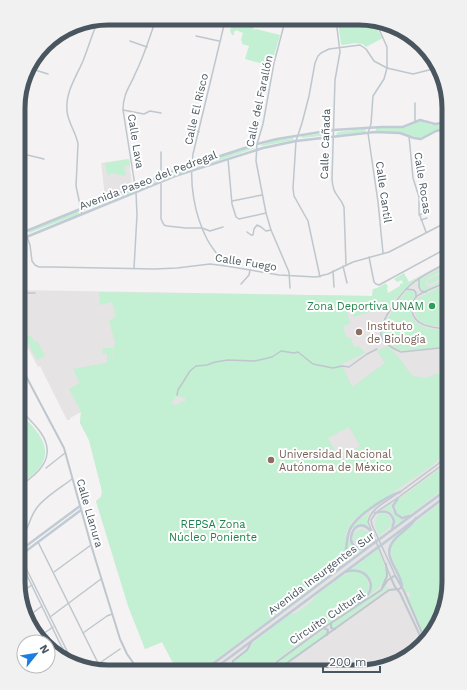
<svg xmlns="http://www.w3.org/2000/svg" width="467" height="690" viewBox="0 0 467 690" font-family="'Work Sans',sans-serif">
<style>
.education{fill:#e5e3e4}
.green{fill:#c3efd2;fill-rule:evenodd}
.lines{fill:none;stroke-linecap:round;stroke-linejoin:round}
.minor{stroke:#bec7ce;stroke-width:1.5}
.tertiary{stroke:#bec7ce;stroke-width:2}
.secondary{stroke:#c0cbd5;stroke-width:2.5}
.secondary-bridge{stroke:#c0cbd5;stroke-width:2.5}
.leisure-dot{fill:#2e9e5b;stroke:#fff;stroke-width:1.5}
.education-dot{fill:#8d6e63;stroke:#fff;stroke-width:1.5}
.labels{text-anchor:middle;stroke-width:4;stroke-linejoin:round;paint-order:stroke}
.street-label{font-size:11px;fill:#4a565f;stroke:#fff}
.leisure-label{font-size:11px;fill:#27864d;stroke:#fff;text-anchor:end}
.education-label{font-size:11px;fill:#785e54;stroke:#fff;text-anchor:start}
.park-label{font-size:11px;fill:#1a8149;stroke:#fff}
.rim{fill:none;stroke:#4a565f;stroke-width:5}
</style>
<rect width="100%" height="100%" fill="#f4f2f2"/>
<g class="education">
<path d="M129 159 132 185 105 196 101 163Z"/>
<path d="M449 260V588L430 636 393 665 359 672 179 671 172 661 162 642 145 649 117 569 96 501 101 497 102 491 89 440 80 423 81 412 70 418V420H67L40 366 38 367 28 348 18 353V290L372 296 373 289 385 295Z"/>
</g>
<g class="green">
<path d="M345 20H372L374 25 383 38 366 47 363 44 355 43 343 45 341 44 338 22Z"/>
<path d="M230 21H257L253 30 256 29 280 35 271 66 245 59 249 46 242 44V42L241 40 243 33 236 30 234 32V35H232L230 31 232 24Z"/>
<path d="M420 121 432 125H442L443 127 424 137 419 138 400 132H376V128H405Z"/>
<path d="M364 129 366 130 365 132 337 135 336 134 338 132Z"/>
<path d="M326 133H329L330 135 301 138 302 136Z"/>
<path d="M293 138 294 140 262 146 260 145 276 140Z"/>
<path d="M254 146 255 148 253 149 196 168 194 167V165Z"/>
<path d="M129 159 130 165 124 166 126 176 111 173 108 177 105 163Z"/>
<path d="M187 168 189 169 188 170 139 188V186Z"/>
<path d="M130 190 131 192 83 211V209Z"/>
<path d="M78 211 79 214 29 233V231Z"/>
<path d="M449 264V267L427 279 425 283 427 286 430 287 449 277V279L425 291 420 288 419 280Z"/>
<path d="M449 269V274L430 284 427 283V280L442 274 447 270 449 271Z"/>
<path d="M404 273 409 282 424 274 403 290 392 304 354 317 350 305 346 306 350 324 343 326 346 337 351 338 354 347 358 346 363 350 365 353 342 364 352 387 385 363 377 351 388 346 396 354V355L398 356 412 376 428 378 429 376 433 377V374H449V451L430 467 373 506 352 521 346 533 345 552 340 565 330 574 311 588 302 590 291 599 285 608 199 672 179 671 172 661 162 642 145 649 128 606 96 501 101 497 102 491 89 440 80 423 81 412 69 389 80 383 73 369 107 363V354L102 353 103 348H113L112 360 115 342 109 321 111 320V319L116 317 112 302 100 305 99 292 372 296 373 289 377 288 386 283 388 287 387 288 388 293 400 286V284L403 283 402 280 397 282 394 279ZM175 396 185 398V402L181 401 180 404 177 403 176 405 172 404 173 399H175ZM349 427 360 446 339 458 328 438Z"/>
<path d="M449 283V327C442 327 433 327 426 324 415 320 411 308 418 298Z"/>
<path d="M407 290 413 291 415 293C415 299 411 304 411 309 410 329 435 330 449 330V346L404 351 396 349 385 340 382 335 383 328 397 302Z"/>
<path d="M30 335 34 341 38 342 45 356 37 360 25 337Z"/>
<path d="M18 411C34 428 59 448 36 472 31 477 24 481 18 486Z"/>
<path d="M449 462V485L407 516 400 515 396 512 395 504 398 500Z"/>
<path d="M449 497V588L430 636 427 639 409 601 408 598 411 596 409 592H406L391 554 390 549 394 541 427 513Z"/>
<path d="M393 503 391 507C393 514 398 519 405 519L395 525C395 517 393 511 383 509Z"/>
<path d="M370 512 367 518 368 526C360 524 356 525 350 530L357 521Z"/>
<path d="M384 513 390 517 392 524 389 528 379 536C376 528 372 521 379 514Z"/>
<path d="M361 529 368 532 373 541C367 545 362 549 355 544L353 537 355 532Z"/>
<path d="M349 539 352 546 361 550 344 563Z"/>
<path d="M378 549C388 575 392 580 367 597 373 588 374 576 362 571 360 569 355 569 352 569Z"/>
<path d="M356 571 360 572 366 576 369 587 368 592 350 609 324 626 310 631 301 637V642L275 661 265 672H234V662L249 649 254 642 289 615 296 613 311 602 319 593 340 577 351 572Z"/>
<path d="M387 586 389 588 387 589 334 628 332 627V624Z"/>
<path d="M325 629 327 633 322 639 278 668 277 664 279 661Z"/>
</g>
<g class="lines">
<g class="minor">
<path d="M336 20 340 52 335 80 332 179C333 196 339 194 344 207L346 265"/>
<path d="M375 20 387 47V68L384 79 373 96 371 124 368 133 378 202 383 253"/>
<path d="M285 21 274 63 263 124 257 144 256 161 266 213 271 230 289 272 290 288"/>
<path d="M196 36 219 41"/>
<path d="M130 41 147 47"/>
<path d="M429 56 439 79 442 90 447 135 444 168 449 185"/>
<path d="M32 69 48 74"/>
<path d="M415 103V121"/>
<path d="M123 110 144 114 150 111 161 113"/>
<path d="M192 129 199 132"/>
<path d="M409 136 413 178 419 197V213L426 232"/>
<path d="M19 149 21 121 35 58"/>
<path d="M161 152V176"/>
<path d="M19 153 44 159"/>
<path d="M228 159 232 204 236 217 239 219 266 213"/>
<path d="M445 173 449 172"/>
<path d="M161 181V219L164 225 167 226 186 228H202L210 231 223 227"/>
<path d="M19 198 25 231 30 245 32 261 35 265 39 267H51L155 269 177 268 210 264 226 266 279 275 316 277 328 274 353 262 389 252 449 221"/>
<path d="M232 201 262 195"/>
<path d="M82 214 76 186 78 144C76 132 68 123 67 111 65 93 76 77 83 61 88 48 92 35 97 23"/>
<path d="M419 215 424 213"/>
<path d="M421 220 427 218"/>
<path d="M247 232 251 235H253L254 229 257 225 261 227 266 231 271 230"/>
<path d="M369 257 374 282 376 284 379 285 449 247"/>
<path d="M224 266C220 256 212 249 207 239 194 214 189 182 193 154L225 21"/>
<path d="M343 266 347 283"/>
<path d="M134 268 137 215 136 192 123 110C123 93 130 87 136 72 144 56 149 39 155 22"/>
<path d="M333 271 334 287"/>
<path d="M320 277 308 221 294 196 293 188 296 141 302 123 309 96 315 63 318 56 321 53 329 49 360 45 366 49 374 61 387 68 413 74 437 68"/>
<path d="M419 279V287L421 291 426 292"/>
<path d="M241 284 249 275 250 270"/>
<path d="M406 289 414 290 416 293V297"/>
<path d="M18 293H35"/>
<path d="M18 320 21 326"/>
<path d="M449 329C435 328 411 327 412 307 412 304 414 299 417 296 426 290 439 286 449 281"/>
<path d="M449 347 401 352C394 349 383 344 381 335 378 322 404 289 414 282 425 274 437 268 449 262"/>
<path d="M177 395 178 390 190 371 196 366 207 365 215 362 228 360 255 361 272 357 281 351 294 353 298 352 313 364 333 368 342 366 349 367 367 354 377 349"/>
<path d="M46 468 65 453"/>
<path d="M18 487C37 475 58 458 41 433 35 424 26 416 18 408"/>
<path d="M400 492 438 464 449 454"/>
<path d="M378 511 399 497 449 460"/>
<path d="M375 514 371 520 372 525 396 577"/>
<path d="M18 541C30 530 28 520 36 509 43 498 62 487 72 479"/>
<path d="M38 542 102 671"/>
<path d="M18 543 22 550 23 553"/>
<path d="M18 552 72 661"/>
<path d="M18 557 68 660"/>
<path d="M54 572 91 545"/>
<path d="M391 578 368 522C370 509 386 502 395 495"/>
<path d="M20 593 32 585"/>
<path d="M50 617 101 579"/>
<path d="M26 618 42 606"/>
<path d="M83 633 107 616 112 614"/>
<path d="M40 636 53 627"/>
<path d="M55 654 63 648"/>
<path d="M91 669 120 649"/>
</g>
<g class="tertiary">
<path d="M18 361 64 448 91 545 120 639 127 654 139 671"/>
<path d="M391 578 395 587 400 593 423 642"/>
<path d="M382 588 387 576 386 564"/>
<path d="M331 623V628L335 629"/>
<path d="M324 628 328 630 327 635"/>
<path d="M275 664V668L280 669"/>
<path d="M218 672 227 666 232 668"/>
<path d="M232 672 233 661 247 650 252 641"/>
<path d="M268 672 278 661 319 631 381 590 388 580 394 576 396 577 404 591 425 640"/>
<path d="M278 672 283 666 294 658 389 590 399 589 402 587"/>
</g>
<g class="secondary">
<path d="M19 234 174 171 257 144 277 139 333 130 382 127H403L420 120 435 124 449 122"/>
<path d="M19 240 175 176 263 148 296 141 375 132 400 133 414 138 421 139 436 131 449 128"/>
<path d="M398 498 393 506 396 514 402 518 410 516"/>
<path d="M375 513C384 510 391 511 394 521L392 530"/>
<path d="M381 538 449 488"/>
<path d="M384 543 449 494"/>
<path d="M366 548C338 553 355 508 372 533"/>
<path d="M18 552 80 506"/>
<path d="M18 557 81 510"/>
<path d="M340 568C348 556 345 544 349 532 353 517 386 497 400 492"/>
<path d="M345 572C349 571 354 570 358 571 368 573 374 584 369 593 366 599 359 602 355 607"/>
<path d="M402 587C402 573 382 557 392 543 398 533 410 529 416 518"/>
<path d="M202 672 374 543"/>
<path d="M210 672 377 548"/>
</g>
<g class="secondary-bridge">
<path d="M374 543 381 538"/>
<path d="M377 548 384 543"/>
</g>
</g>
<circle class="leisure-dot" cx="432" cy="306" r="4"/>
<g class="education-dot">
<circle cx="359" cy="332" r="4"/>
<circle cx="271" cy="460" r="4"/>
</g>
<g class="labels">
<g class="street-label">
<text transform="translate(259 101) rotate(-78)" y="4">Calle del Farallón</text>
<text transform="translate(196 109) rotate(-77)" y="4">Calle El Risco</text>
<text transform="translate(136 141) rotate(81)" y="4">Calle Lava</text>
<text transform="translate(325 144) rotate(-88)" y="4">Calle Cañada</text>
<text transform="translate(148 180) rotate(-21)" y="4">Avenida Paseo del Pedregal</text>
<text transform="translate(423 183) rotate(81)" y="4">Calle Rocas</text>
<text transform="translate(384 192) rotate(82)" y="4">Calle Cantil</text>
<text transform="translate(246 262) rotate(9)" y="4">Calle Fuego</text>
<text transform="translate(90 513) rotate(74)" y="4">Calle Llanura</text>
<text transform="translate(321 573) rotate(-37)" y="4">Avenida Insurgentes Sur</text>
<text transform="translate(327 617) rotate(-34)" y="4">Circuito Cultural</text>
</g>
<g class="leisure-label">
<text x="424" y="310">Zona Deportiva UNAM</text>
</g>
<g class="education-label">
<text x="367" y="330">Instituto<tspan x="367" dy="13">de Biología</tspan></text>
<text x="279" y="458">Universidad Nacional<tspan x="279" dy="13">Autónoma de México</tspan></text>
</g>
<g class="park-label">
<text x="213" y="528">REPSA Zona<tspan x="213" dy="13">Núcleo Poniente</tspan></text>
</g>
</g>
<path d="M0 0H467V690H0ZM108 25H359A83 83 0 0 1 442 108V582A83 83 0 0 1 359 665H108A83 83 0 0 1 25 582V108A83 83 0 0 1 108 25Z" fill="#f1f1f2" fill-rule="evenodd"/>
<path class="rim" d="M108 25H359A83 83 0 0 1 442 108V582A83 83 0 0 1 359 665H108A83 83 0 0 1 25 582V108A83 83 0 0 1 108 25Z"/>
<g transform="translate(36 654) rotate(60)"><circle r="19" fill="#ffffff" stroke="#b7bbbf"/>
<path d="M0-3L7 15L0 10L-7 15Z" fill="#1e7de2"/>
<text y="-6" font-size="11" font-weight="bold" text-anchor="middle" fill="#4a565f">N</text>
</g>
<path d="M323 666v6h57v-6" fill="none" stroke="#4a565f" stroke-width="2"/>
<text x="329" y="666" font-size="12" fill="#4a565f" stroke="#ffffff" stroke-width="3" paint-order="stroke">200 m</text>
</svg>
